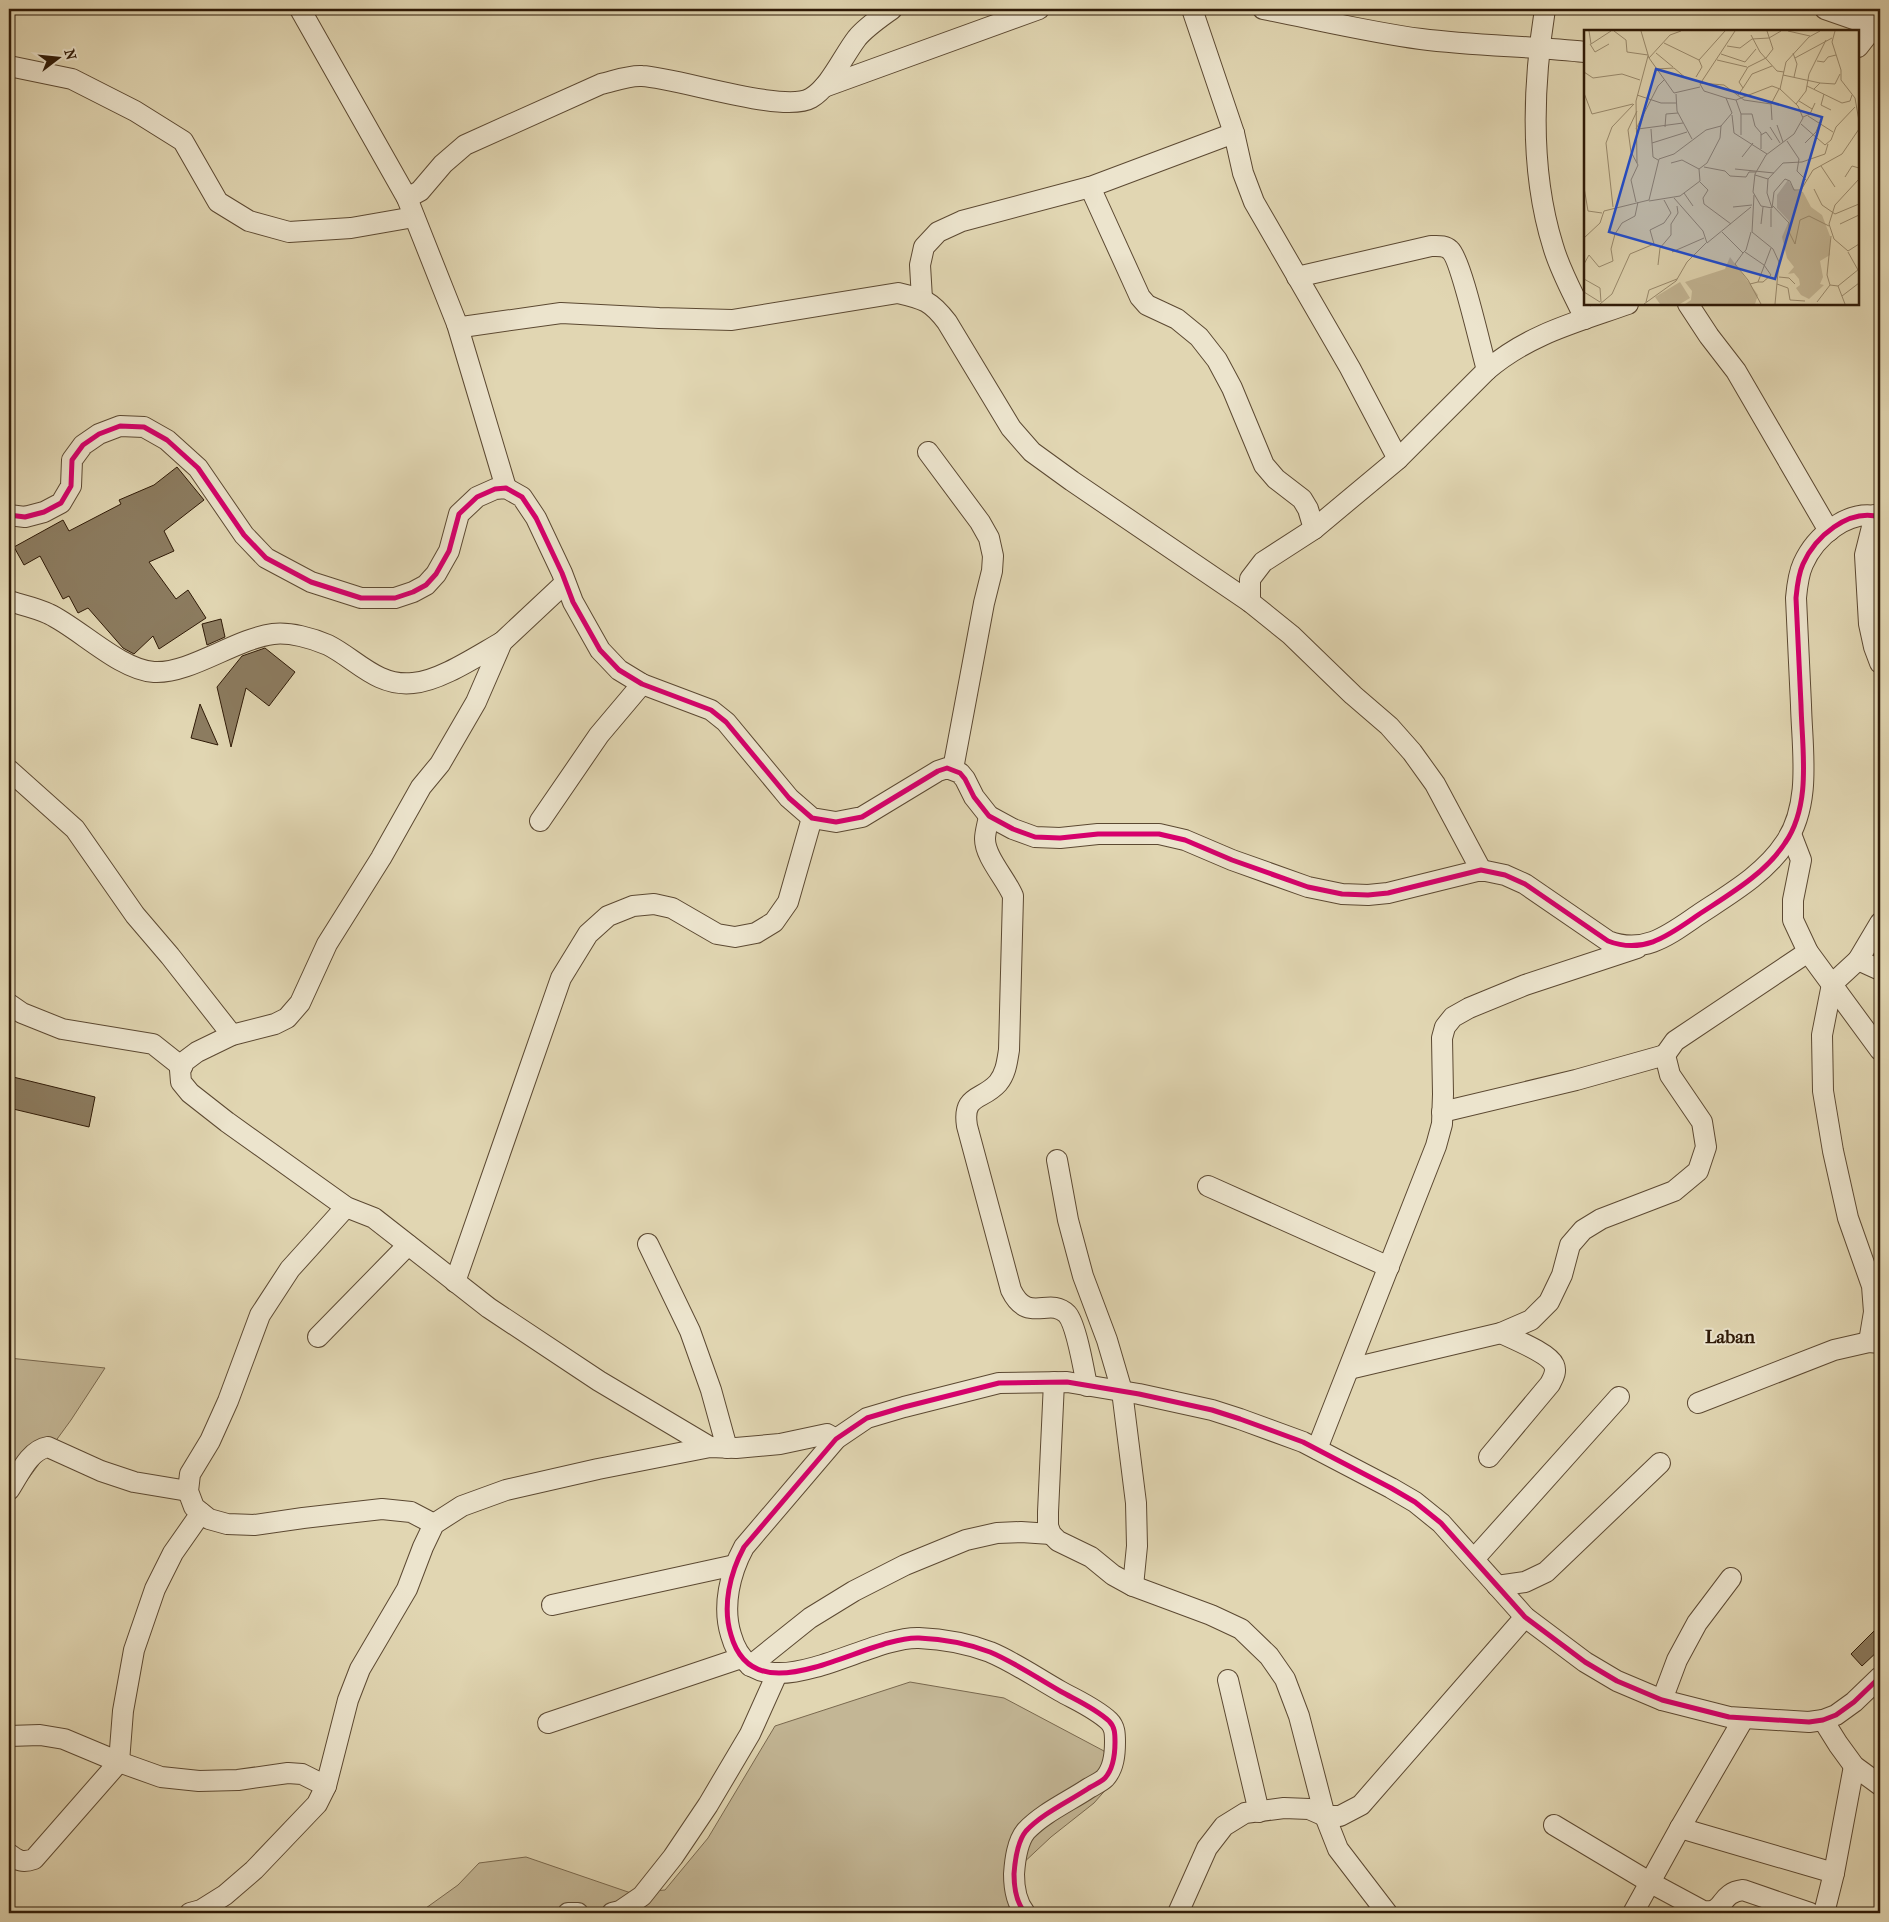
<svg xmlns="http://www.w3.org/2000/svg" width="1889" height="1922" viewBox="0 0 1889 1922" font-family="'IM FELL French Canon',serif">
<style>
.green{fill:#c3b695;stroke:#79684e}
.building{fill:#8c7c60;stroke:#2f1a07}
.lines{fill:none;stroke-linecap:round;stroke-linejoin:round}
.minor-casing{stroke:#5c4932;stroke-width:22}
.minor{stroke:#ece4cd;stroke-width:20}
.cycleway-casing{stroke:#ece4cd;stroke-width:8}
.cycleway{stroke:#d6006c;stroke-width:5}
.labels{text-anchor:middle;stroke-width:4;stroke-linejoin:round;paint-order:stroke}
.neighbourhood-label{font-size:19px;font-weight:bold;fill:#2f1a07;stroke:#ece4cd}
.inset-road{fill:none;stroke:#9a8b6e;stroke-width:1}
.view{fill:#1d4ed8;fill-opacity:0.15;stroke:#1d4ed8;stroke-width:2.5}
.inset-edge{fill:none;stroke:#2f1a07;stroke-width:2.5}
</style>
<rect width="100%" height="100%" fill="#e1d6b2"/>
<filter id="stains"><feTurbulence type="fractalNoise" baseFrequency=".004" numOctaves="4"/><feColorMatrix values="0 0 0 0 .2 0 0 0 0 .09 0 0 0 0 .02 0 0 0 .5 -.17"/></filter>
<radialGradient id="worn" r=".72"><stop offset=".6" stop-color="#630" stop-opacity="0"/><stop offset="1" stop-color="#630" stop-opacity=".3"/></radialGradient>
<g class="green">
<path d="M9 1358 105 1368 71 1420 9 1505Z"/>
<path d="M910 1682 1004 1698 1104 1751 1110 1767 1109 1786 1094 1803 1051 1837 1020 1866 1014 1913H419L458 1885 479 1863 526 1857 631 1893 665 1890 708 1838 775 1726Z"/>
</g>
<g class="building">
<path d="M177 467 204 500 164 531 174 551 149 562 176 599 188 590 206 618 159 649 153 636 134 654 123 648 88 608 78 613 69 596 63 599 40 556 24 565 14 547 63 520 69 531 121 504 119 500 154 485Z"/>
<path d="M221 619 225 637 207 645 202 624Z"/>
<path d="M265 648 295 672 269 706 246 688 231 747 217 687 242 656Z"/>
<path d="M200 704 218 745 191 738Z"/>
<path d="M9 1076 95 1097 89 1127 9 1108Z"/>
<path d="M1880 1625V1649L1862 1666 1851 1654Z"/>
</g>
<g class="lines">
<g class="minor-casing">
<g id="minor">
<path d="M300 9 407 198 457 324 462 327 561 313 659 318 732 320 898 293C924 299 931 301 947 322L1011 428 1032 452 1072 481 1250 602 1291 635 1353 695 1389 726 1412 752 1435 784 1481 870"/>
<path d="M1192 9 1234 133 1243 173 1254 202 1350 368 1398 459"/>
<path d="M1263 9C1315 19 1368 32 1421 39 1476 46 1531 46 1585 52"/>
<path d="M1545 9C1533 85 1530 172 1553 246 1560 271 1574 295 1585 319"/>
<path d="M1825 9 1874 26"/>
<path d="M1858 47 1880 19"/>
<path d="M9 66 72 79 135 111 183 141 218 202 249 221 289 232 351 228 414 217"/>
<path d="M824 87 1039 9"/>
<path d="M1090 187 1140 297 1147 305 1177 319 1199 337 1217 360 1232 388 1264 465 1276 479 1302 499 1308 509 1314 529"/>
<path d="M407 198 420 191 443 164 465 145 601 84C614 81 629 75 642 76 679 78 784 114 811 98 830 87 843 56 857 38 866 27 881 17 892 9"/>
<path d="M1297 277 1431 246C1438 246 1445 245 1450 250 1461 259 1481 350 1487 370"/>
<path d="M922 299 920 265 924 247 938 232 962 221 1090 187 1234 133"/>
<path d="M1688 304 1709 336 1736 371 1829 531"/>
<path d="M457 324 506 488"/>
<path d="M928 452 980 522 989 538 993 556 992 571 984 603 953 769"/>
<path d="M9 515 25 517 44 512 61 503 71 486 72 460 83 445 99 434 120 426 144 427 167 440 198 468 244 535 266 558 311 582 361 598H395L413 592 426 585 436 574 449 551 459 514 477 497 495 489 506 488 522 497 536 518 562 573 573 602 600 650 619 670 642 684 711 710 726 722 789 798 812 818 836 822 862 817 938 771 947 768 960 773 965 779 974 797 989 816 1013 829 1035 837 1060 838 1098 834H1159L1185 840 1232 860 1308 887 1342 894 1368 895 1388 893 1481 870 1505 875 1525 884 1608 941C1644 955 1669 935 1698 915 1728 895 1765 874 1785 843 1812 804 1802 749 1801 705 1799 669 1798 634 1796 598 1797 587 1798 575 1803 564 1815 537 1848 508 1880 517"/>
<path d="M1875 515 1865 555 1869 624 1874 647 1880 663"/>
<path d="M565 583 502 642 476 702 440 764 421 787 381 858 327 944 300 1003 287 1018 275 1024 232 1035 197 1052 185 1061 180 1070 181 1082 190 1093 227 1122 346 1207 374 1218 489 1308 599 1381 710 1447"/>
<path d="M9 601C22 605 37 608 49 614 79 628 120 670 154 672 190 674 235 639 273 634 290 632 312 638 328 645 356 659 377 687 413 683 440 681 477 656 502 642"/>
<path d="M1250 602V579L1263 562 1314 529 1398 459 1487 370C1529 334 1577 322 1628 304"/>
<path d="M9 770 75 829 135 915 170 956 232 1035"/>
<path d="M989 816C988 823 985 832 985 839 985 857 1006 879 1013 896L1009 1050C1007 1062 1006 1073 998 1083 982 1101 962 1094 967 1126L1011 1290C1028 1325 1049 1296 1067 1314 1076 1324 1084 1370 1087 1386"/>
<path d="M540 821 599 735 642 684"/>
<path d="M1791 834 1801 860 1793 900V920L1808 952 1880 1050"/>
<path d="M1858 960 1880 970"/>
<path d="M9 1004 22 1013 62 1029 153 1044 182 1067"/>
<path d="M1442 1112 1576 1080 1665 1055"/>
<path d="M1057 1160 1068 1220 1083 1276 1107 1340 1122 1391 1136 1503 1137 1546 1133 1586"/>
<path d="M1208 1186 1389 1267"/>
<path d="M346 1207 290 1269 260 1315 228 1401 210 1441 190 1474 188 1491 194 1507 209 1519 227 1524 254 1525 303 1518 382 1509 411 1512 434 1524"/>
<path d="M648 1244 690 1331 711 1390 727 1448"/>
<path d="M455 1282 561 978 588 934 608 916 633 906 654 904 672 908 717 934 735 937 756 933 774 922 788 902 812 818"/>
<path d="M318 1337 408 1245"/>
<path d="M1869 1342 1874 1312 1872 1286 1848 1218 1833 1151 1823 1091 1822 1035 1832 984 1858 960 1880 923"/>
<path d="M1349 1369 1501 1333 1531 1320 1549 1302 1562 1275 1570 1245 1583 1230 1601 1219 1674 1191 1698 1171 1706 1147 1702 1122 1670 1075 1665 1055 1675 1041 1808 952"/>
<path d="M1054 1382 1048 1512V1526L1051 1534 1058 1541 1091 1557 1113 1575 1133 1586 1211 1615 1241 1629 1269 1656 1285 1679 1299 1716 1325 1816 1338 1849 1387 1913"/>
<path d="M1698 1403 1834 1350 1869 1342 1880 1343"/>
<path d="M1317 1449 1436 1146 1442 1124 1443 1094 1442 1038 1445 1027 1453 1017 1469 1008 1525 985 1637 948"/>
<path d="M1489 1457 1550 1384C1553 1378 1557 1372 1554 1365 1549 1353 1513 1339 1501 1333"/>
<path d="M9 1490C19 1475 29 1450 48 1447L101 1471 134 1482 188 1491"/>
<path d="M1474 1559 1619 1397"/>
<path d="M1497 1586 1525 1582 1546 1572 1660 1463"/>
<path d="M552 1605 735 1565"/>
<path d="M750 1666 810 1618 854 1591 905 1565 966 1540 997 1533 1021 1532 1051 1534"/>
<path d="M1228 1680 1259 1812"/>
<path d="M1662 1700 1677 1660 1697 1623 1731 1578"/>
<path d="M1823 1720 1838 1744 1854 1766 1880 1785"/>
<path d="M548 1723 741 1658"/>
<path d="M9 1736 40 1735 64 1739 119 1762 161 1777 199 1781 238 1780 288 1773 302 1774 326 1786"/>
<path d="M1554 1825 1651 1883 1703 1911C1726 1914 1718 1893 1743 1890L1810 1913"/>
<path d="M1680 1828 1834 1873"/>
<path d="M9 1854C18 1861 23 1863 34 1859L119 1762 123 1711 134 1650 155 1589 173 1553 201 1513"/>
<path d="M190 1913 201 1910 225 1895 254 1870 317 1804 326 1786 348 1700 360 1669 407 1589 423 1547 434 1524 462 1506 506 1490 598 1469 710 1447 736 1448 780 1444 827 1434 836 1439"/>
<path d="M568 1913H578"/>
<path d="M612 1913 620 1911 642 1896 673 1857 708 1805 750 1734 777 1674"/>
<path d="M1025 1913C1016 1902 1014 1888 1014 1874 1015 1860 1017 1842 1026 1831 1043 1813 1068 1802 1089 1788 1094 1785 1101 1782 1105 1778 1114 1768 1115 1754 1115 1742 1115 1734 1115 1727 1109 1721 1095 1708 1076 1700 1060 1691 1037 1678 1014 1662 990 1652 969 1644 942 1639 919 1638 864 1636 755 1720 731 1635 722 1606 730 1573 744 1547L836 1439 867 1418 904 1407 999 1383 1067 1382 1139 1394 1212 1410 1240 1419 1303 1442 1391 1488 1415 1502 1441 1523 1525 1617 1585 1662 1617 1681 1662 1700 1729 1717 1809 1722 1823 1720 1836 1715 1854 1702 1880 1677"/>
<path d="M1178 1913 1207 1848 1224 1826 1245 1813 1284 1808 1309 1809 1325 1816H1340L1361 1805 1525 1617"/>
<path d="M1633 1913 1680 1828 1744 1718"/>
<path d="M1824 1913 1834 1873 1854 1766"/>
</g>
</g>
<use href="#minor" class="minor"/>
<g class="cycleway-casing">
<g id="cycleway">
<path d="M9 515 25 517 44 512 61 503 71 486 72 460 83 445 99 434 120 426 144 427 167 440 198 468 244 535 266 558 311 582 361 598H395L413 592 426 585 436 574 449 551 459 514 477 497 495 489 506 488 522 497 536 518 562 573 573 602 600 650 619 670 642 684 711 710 726 722 789 798 812 818 836 822 862 817 938 771 947 768 960 773 965 779 974 797 989 816 1013 829 1035 837 1060 838 1098 834H1159L1185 840 1232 860 1308 887 1342 894 1368 895 1388 893 1481 870 1505 875 1525 884 1608 941C1644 955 1669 935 1698 915 1728 895 1765 874 1785 843 1812 804 1802 749 1801 705 1799 669 1798 634 1796 598 1797 587 1798 575 1803 564 1815 537 1848 508 1880 517"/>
<path d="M1025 1913C1016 1902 1014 1888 1014 1874 1015 1860 1017 1842 1026 1831 1043 1813 1068 1802 1089 1788 1094 1785 1101 1782 1105 1778 1114 1768 1115 1754 1115 1742 1115 1734 1115 1727 1109 1721 1095 1708 1076 1700 1060 1691 1037 1678 1014 1662 990 1652 969 1644 942 1639 919 1638 864 1636 755 1720 731 1635 722 1606 730 1573 744 1547L836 1439 867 1418 904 1407 999 1383 1067 1382 1139 1394 1212 1410 1240 1419 1303 1442 1391 1488 1415 1502 1441 1523 1525 1617 1585 1662 1617 1681 1662 1700 1729 1717 1809 1722 1823 1720 1836 1715 1854 1702 1880 1677"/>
</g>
</g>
<use href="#cycleway" class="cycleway"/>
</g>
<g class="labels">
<g class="neighbourhood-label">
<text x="1730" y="1343">Laban</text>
</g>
</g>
<g transform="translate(1584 30)">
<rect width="275" height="275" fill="#e1d6b2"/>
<path d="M204 150 211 160 219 162 227 177 238 185 246 206V225L236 231 239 247 236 254 240 255 225 269 217 265 212 258 216 255 215 249 210 243 204 244 210 237 203 228 198 207 205 191 193 178V165ZM146 227 174 265 171 274H101L107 270 108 261 101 252 141 239ZM96 252 106 268 96 274H76L71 267Z" fill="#c3b695"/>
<path class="inset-road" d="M5 1 7 14 27 1M30 1 42 10 43 22 64 25M57 1 65 28 90 63 116 57M204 1 226 6M236 1 225 7 202 32 196 59 214 76 219 88 210 104 182 125 171 144 169 162 177 176 188 178 190 162 201 149 206 151 210 160H217L229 140 258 124 275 99M251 1 248 12 257 40V50L271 68 275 91M167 5 176 22 193 41 200 42M80 13 115 30 141 1M6 14 11 22 25 14M143 16 156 18 168 9 185 8 197 1M72 23 89 37M209 23 213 34 210 47M137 24 161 32 172 19M65 28 86 5 97 1M211 28 248 8M133 30 163 37M233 31 240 32 244 27 252 25M73 39 90 38 103 49M0 42 9 48 38 44 56 50M199 45 236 53M112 47 118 37 115 30M116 53 140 55 160 70 187 74M223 56 258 73 266 71 268 65M159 58 168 44 188 36M230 59 236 53 251 54 256 44M0 63 8 84 49 74M92 64 93 81 108 109M240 64 237 75 247 80M53 65 77 73H92M154 65 159 58 155 52 164 37 182 28 189 19 183 1M142 68 152 70 188 56 196 59M152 70 157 84H168L171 96 177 103V119M215 71 228 79M212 74 222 61 225 44 242 10M148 85 150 103 183 124M224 86 249 102M219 87 226 84 231 73M188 90 187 74 195 59M217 94 241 115 247 110 252 97 271 77M193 95 199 112M81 97 82 84 94 83M186 97 196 113M52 99 74 56 80 50M54 99 99 93M67 99 69 127 74 130M157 105V84M177 105 182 102 188 110M203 111 215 129 213 141 223 151M68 113 103 102M221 113 232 102 236 92M158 127 169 113M53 133 52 71 64 26M87 133 98 130 115 139M237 136 251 157M120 137 141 141 146 146 162 147 165 142H172M151 139 190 143M171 145 184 149 199 133 218 132 241 124 244 114M261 147 268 136 275 138M184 149 183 163 188 178M275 149 251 175 245 194 250 209 264 221 275 214M116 152 124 160 119 168 120 174 147 194M0 157 4 181 18 183M230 159 238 175 251 184 275 174M100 163 109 176M170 165 168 202 189 219 195 232 191 274M90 168 119 201 123 213 167 177M65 171 96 166 116 151 115 139 123 133 136 108 137 96 148 83 142 68 120 61 116 54 151 1M52 172 47 150 54 135 47 122 44 100 53 81M189 176 205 193V202L211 214 216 190 225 186 245 196M29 177 22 113 28 97 50 74M149 177 168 175M187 179V197M177 194 179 177M256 194 275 185M138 202 159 223 162 220 167 202M247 206 243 245 246 255 254 256M0 208 16 193 20 181 65 170 75 129 90 124 122 100 137 96M88 222 120 208M161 222 180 235 187 245 179 252H174M264 222 274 240M159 223 151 234 164 250 177 274M0 234 5 225 15 237 29 231 27 219 31 204 38 193 51 186 54 172M74 235 76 218 87 205V194L94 183 93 176M195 247 205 248 211 254M0 249 16 258 17 272M166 254 174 252 187 218M193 254 204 258 206 270 221 271M0 262 16 272M258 266 275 253M62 272 65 260 93 249M233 272 246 255M16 274 28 264 46 224 70 214 66 200 80 193 87 183 80 170M60 274 92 251 103 232 122 213M261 274 254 256 275 239"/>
<path class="view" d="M72 39 238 87 191 249 25 202Z"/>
<rect width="275" height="275" class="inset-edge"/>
</g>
<rect width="1889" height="1922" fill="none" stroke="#e1d6b2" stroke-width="30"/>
<rect x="10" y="10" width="1869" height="1902" fill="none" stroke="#2f1a07" stroke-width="2.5"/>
<rect x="15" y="15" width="1859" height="1892" fill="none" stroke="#2f1a07"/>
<g transform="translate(58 58) rotate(74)" stroke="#ece4cd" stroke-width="4" paint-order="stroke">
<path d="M0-4L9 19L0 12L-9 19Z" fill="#2f1a07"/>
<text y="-8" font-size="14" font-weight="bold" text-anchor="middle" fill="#2f1a07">N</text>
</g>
<rect width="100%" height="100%" filter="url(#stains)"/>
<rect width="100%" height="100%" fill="url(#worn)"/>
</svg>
